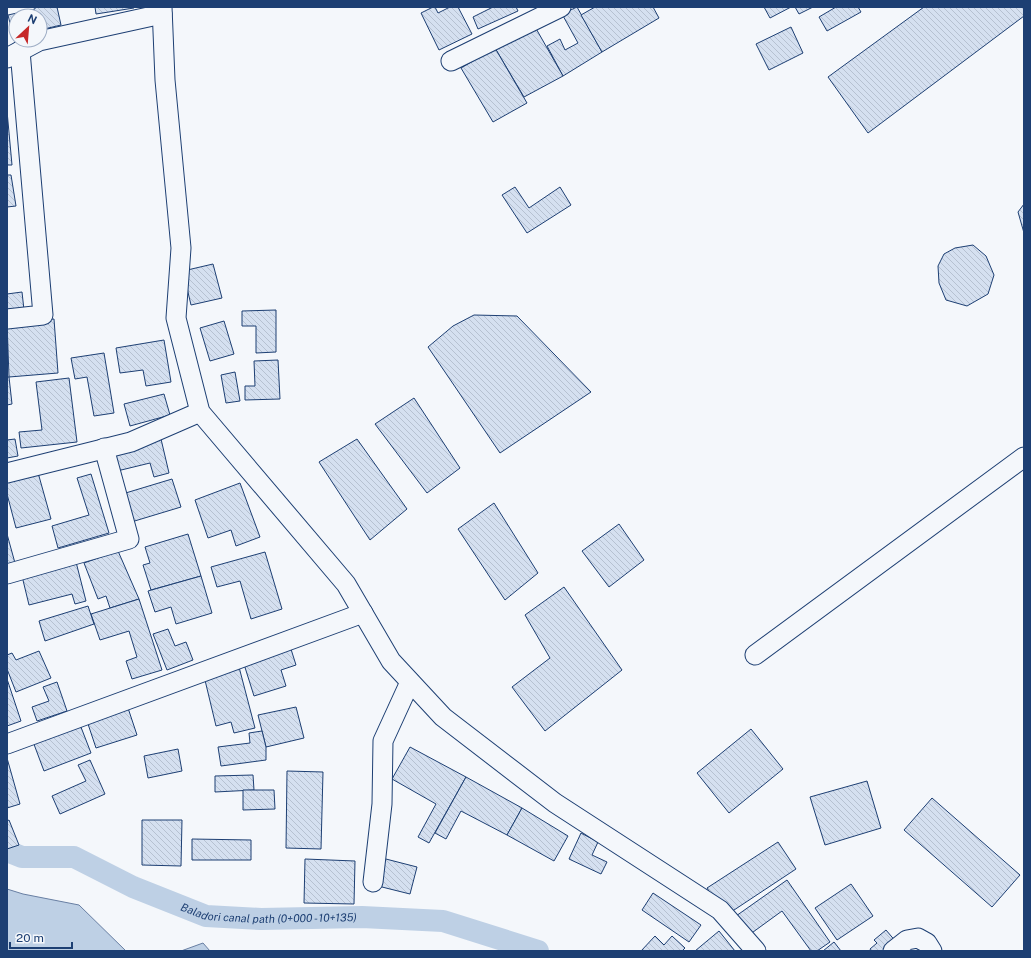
<svg xmlns="http://www.w3.org/2000/svg" width="1031" height="958" viewBox="0 0 1031 958" font-family="'Public Sans',sans-serif">
<style>
.water{fill:#bed0e5;stroke:#687fa3}
.lines{fill:none;stroke-linecap:round;stroke-linejoin:round}
.canal{stroke:#bed0e5;stroke-width:22}
.building{fill:url(#building-back-hatch);stroke:#1d3f73}
.minor-casing{stroke:#1d3f73;stroke-width:21}
.minor{stroke:#f4f7fb;stroke-width:19}
.labels{text-anchor:middle;stroke-width:3;stroke-linejoin:round;paint-order:stroke}
.water-label{font-size:11px;font-style:italic;fill:#1d3f73;stroke:#f4f7fb}
</style>
<defs>
<pattern id="building-back-hatch" width="6" height="6" patternUnits="userSpaceOnUse"><rect width="6" height="6" fill="#d5e0f0"/><path d="M-1 5l2 2M0 0l6 6M5-1l2 2" fill="none" stroke="#b6c1d1"/></pattern>
</defs>
<rect width="100%" height="100%" fill="#f4f7fb"/>
<g class="water">
<path d="M7 889 23 894 79 905 126 951H7Z"/>
<path d="M203 943 210 951H181Z"/>
</g>
<g class="lines">
<path class="canal" id="s1" d="M7 851 22 857H74L133 887 206 916 261 919 362 917 443 921 538 951"/>
</g>
<g class="building">
<path d="M35 7H57L61 25 40 30V16H16V35L13 36 8 15 35 9Z"/>
<path d="M95 7H133L134 8 96 14Z"/>
<path d="M433 7H435L438 13 450 7H458L472 34 439 50 421 13Z"/>
<path d="M493 7H516L518 11 478 29 473 17Z"/>
<path d="M577 7 602 52 563 76 547 46 560 39 565 50 578 43 562 14Z"/>
<path d="M595 7H653L659 18 602 52 581 15Z"/>
<path d="M764 7H791L770 18Z"/>
<path d="M795 7H813L799 14Z"/>
<path d="M836 7H858L861 12 827 31 819 17Z"/>
<path d="M924 7H1024V16L868 133 828 77Z"/>
<path d="M534 25 563 76 524 97 495 48Z"/>
<path d="M791 27 803 53 769 70 756 44Z"/>
<path d="M495 48 527 103 493 122 461 68Z"/>
<path d="M7 111 12 165H7Z"/>
<path d="M7 175H11L16 206 7 207Z"/>
<path d="M515 187 529 208 560 187 571 205 527 233 502 195Z"/>
<path d="M1024 204V233L1018 212Z"/>
<path d="M973 245 986 256 994 275 988 294 967 306 946 300 939 283 938 266 944 254 955 248Z"/>
<path d="M213 264 222 298 191 305 183 271Z"/>
<path d="M22 292 24 310 7 312V294Z"/>
<path d="M276 310V352L256 353V326H242V311Z"/>
<path d="M474 315 517 316 591 392 500 453 428 347 453 326Z"/>
<path d="M54 319 58 373 9 377 7 322Z"/>
<path d="M224 321 234 354 210 361 200 328Z"/>
<path d="M164 340 171 382 146 386 143 370 120 373 116 348Z"/>
<path d="M104 353 114 413 94 416 87 377 75 379 71 358Z"/>
<path d="M278 360 280 399 245 400V386H255L254 361Z"/>
<path d="M235 372 240 401 226 403 221 375Z"/>
<path d="M7 377H9L12 404 7 405Z"/>
<path d="M69 378 77 442 21 448 19 432 42 430 36 382Z"/>
<path d="M164 394 170 415 130 426 124 404Z"/>
<path d="M414 398 460 468 427 493 375 424Z"/>
<path d="M15 439 18 456 7 458V440Z"/>
<path d="M161 439 169 473 154 477 150 463 113 472 108 452Z"/>
<path d="M357 439 407 509 370 540 319 462Z"/>
<path d="M37 469 51 519 16 528 7 494V477Z"/>
<path d="M91 474 109 533 58 548 52 526 89 515 77 478Z"/>
<path d="M172 479 181 507 128 523 119 495Z"/>
<path d="M240 483 260 537 236 546 231 530 208 538 195 500Z"/>
<path d="M494 503 538 573 505 600 458 529Z"/>
<path d="M619 524 644 560 609 587 582 551Z"/>
<path d="M7 534 15 563 7 565Z"/>
<path d="M188 534 201 576 151 590 143 565 150 563 145 547Z"/>
<path d="M118 551 139 599 110 608 106 596 98 599 84 563Z"/>
<path d="M265 552 282 609 251 619 240 581 217 587 211 567Z"/>
<path d="M76 562 86 601 75 604 72 594 29 605 22 576Z"/>
<path d="M201 576 212 613 176 624 171 607 155 612 148 591Z"/>
<path d="M564 587 622 670 545 731 512 687 550 658 525 615Z"/>
<path d="M139 599 162 670 132 679 126 661 137 657 129 631 100 640 91 614Z"/>
<path d="M88 606 94 624 45 641 39 621Z"/>
<path d="M168 629 175 646 186 642 193 660 167 670 153 634Z"/>
<path d="M290 646 296 665 281 670 286 686 254 696 243 661Z"/>
<path d="M39 651 51 678 16 692 7 669V655L12 653 16 660Z"/>
<path d="M239 667 255 728 234 733 231 722 216 726 204 676Z"/>
<path d="M7 679 21 721 7 726Z"/>
<path d="M57 682 67 711 37 721 32 707 49 701 43 687Z"/>
<path d="M127 705 137 735 96 748 86 718Z"/>
<path d="M296 707 304 738 266 747 258 715Z"/>
<path d="M79 722 91 753 44 771 32 739Z"/>
<path d="M751 729 783 769 729 813 697 773Z"/>
<path d="M262 731 266 747V760L221 766 218 747 250 743 249 733Z"/>
<path d="M410 747 466 777 429 843 418 837 436 804 392 779Z"/>
<path d="M178 749 182 771 148 778 144 756Z"/>
<path d="M7 758 20 804 7 808Z"/>
<path d="M90 760 105 794 60 814 52 796 86 781 78 765Z"/>
<path d="M287 771 323 772 321 849 286 848Z"/>
<path d="M253 775 254 790 215 792V776Z"/>
<path d="M466 777 522 808 507 835 461 811 446 839 435 833Z"/>
<path d="M867 781 881 828 825 845 810 797Z"/>
<path d="M243 790H274L275 809 243 810Z"/>
<path d="M932 798 1020 875 992 907 904 830Z"/>
<path d="M522 808 568 836 554 861 507 835Z"/>
<path d="M9 820 19 845 7 849V821Z"/>
<path d="M142 820H182L181 866 142 865Z"/>
<path d="M581 833 598 842 592 855 607 862 601 874 569 859Z"/>
<path d="M192 839 251 840V860H192Z"/>
<path d="M778 842 796 869 725 916 707 888Z"/>
<path d="M382 858 417 867 410 894 374 885Z"/>
<path d="M305 859 355 861 354 904 304 903Z"/>
<path d="M787 880 830 942 817 951H811L782 911 749 935 736 916Z"/>
<path d="M851 884 873 916 837 940 815 908Z"/>
<path d="M653 893 701 925 689 942 642 910Z"/>
<path d="M886 930 897 943 887 951H871L870 949 877 943 874 940Z"/>
<path d="M719 931 735 951H695Z"/>
<path d="M655 936 664 945 672 936 685 948 682 951H641Z"/>
<path d="M834 942 841 951H823Z"/>
</g>
<g class="lines">
<g class="minor-casing">
<g id="minor">
<path d="M162 7 165 80 181 248 176 318 200 412 346 584 391 661 443 717 555 803 720 910 756 951"/>
<path d="M7 58 39 41 162 14"/>
<path d="M451 61 561 7"/>
<path d="M7 319 43 315 20 51"/>
<path d="M7 473 131 442 200 412"/>
<path d="M7 574 129 539 104 448"/>
<path d="M755 655 1024 457"/>
<path d="M7 744 363 613"/>
<path d="M373 882 382 804 383 741 410 682"/>
<path d="M893 951 907 940 918 938 927 943 932 951"/>
</g>
</g>
<use href="#minor" class="minor"/>
</g>
<g class="labels">
<g class="water-label">
<text dy="4" stroke="none"><textPath href="#s1" startOffset="275">Baladori canal path (0+000 - 10+135)</textPath></text>
</g>
</g>
<rect width="1031" height="958" fill="none" stroke="#1d3f73" stroke-width="16"/>
<g transform="translate(28 28) rotate(26)"><circle r="19" fill="#f4f7fb" stroke="#9eadc5"/>
<path d="M0-3L7 15L0 10L-7 15Z" fill="#c62828"/>
<text y="-6" font-size="11" font-weight="bold" text-anchor="middle" fill="#1d3f73">N</text>
</g>
<path d="M10 942v6h62v-6" fill="none" stroke="#1d3f73" stroke-width="2"/>
<text x="16" y="942" font-size="12" fill="#1d3f73" stroke="#f4f7fb" stroke-width="3" paint-order="stroke">20 m</text>
</svg>
